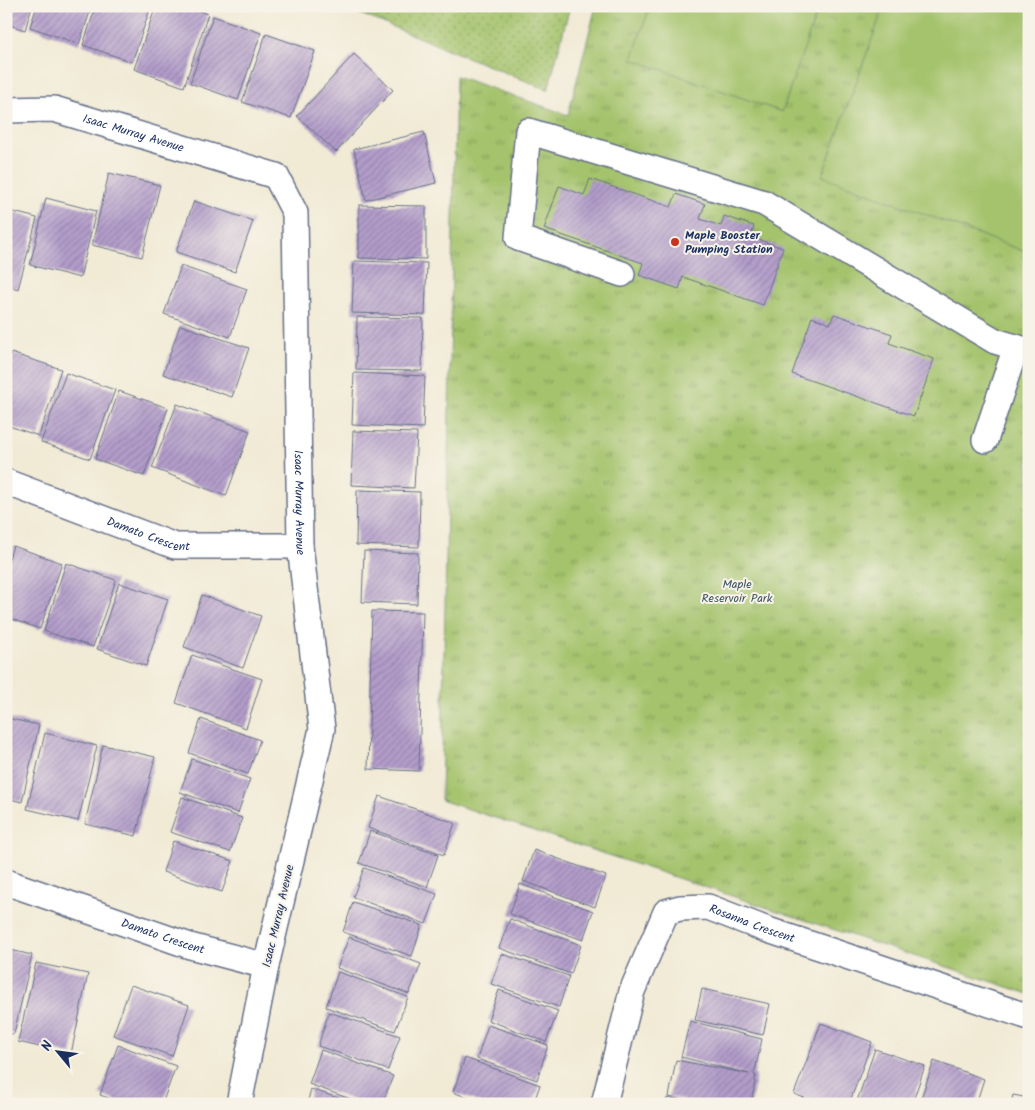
<svg xmlns="http://www.w3.org/2000/svg" width="1035" height="1110" viewBox="0 0 1035 1110" font-family="Kalam,sans-serif">
<style>
.grass{fill:url(#grass-dots);stroke:#607965}
.park{fill:url(#park-tufts);stroke:#607965}
.garden{fill:#a4c36c;stroke:#607965}
.building{fill:url(#building-hatch)}
.lines{fill:none;stroke-linecap:round;stroke-linejoin:round}
.minor-casing{stroke:#667088;stroke-width:28}
.minor{stroke:#fff;stroke-width:25}
.poi-dot{fill:#c8321e;stroke:#f7f3e8;stroke-width:2}
.labels{text-anchor:middle;stroke-width:4;stroke-linejoin:round;paint-order:stroke}
.street-label{font-size:12px;fill:#1b2f5e;stroke:#f7f3e8}
.poi-label{font-size:12px;font-weight:bold;fill:#1b2f5e;stroke:#f7f3e8;text-anchor:start}
.park-label{font-size:12px;fill:#3d5462;stroke:#f7f3e8}
</style>
<defs>
<pattern id="grass-dots" width="8" height="8" patternUnits="userSpaceOnUse" patternTransform="scale(1.25)"><rect width="8" height="8" fill="#a4c36c"/><path d="M2 2h.1M6 6h.1" fill="none" stroke="#859f5c" stroke-width="1.8" stroke-linecap="round"/></pattern>
<pattern id="park-tufts" width="24" height="20" patternUnits="userSpaceOnUse" patternTransform="scale(1.25)"><rect width="24" height="20" fill="#a4c36c"/><path d="M3 7l-1-3M5 7V3M7 7l1-3M15 17l-1-3M17 17v-4M19 17l1-3" fill="none" stroke="#859f5c"/></pattern>
<pattern id="building-hatch" width="6" height="6" patternUnits="userSpaceOnUse" patternTransform="scale(1.25)"><rect width="6" height="6" fill="#b39dca"/><path d="M-1 1l2-2M0 6l6-6M5 7l2-2" fill="none" stroke="#9180a7"/></pattern>
</defs>
<rect width="100%" height="100%" fill="#f7f3e8"/>
<filter id="ink" filterUnits="userSpaceOnUse"><feTurbulence type="fractalNoise" baseFrequency=".02" numOctaves="2"/><feDisplacementMap in="SourceGraphic" scale="10" xChannelSelector="R" yChannelSelector="G"/><feConvolveMatrix kernelMatrix="1 2 1 2 8 2 1 2 1" color-interpolation-filters="sRGB"/></filter>
<filter id="wash" filterUnits="userSpaceOnUse"><feTurbulence type="fractalNoise" baseFrequency=".0096" numOctaves="4" result="noise"/><feDisplacementMap in="SourceGraphic" scale="20" xChannelSelector="R" yChannelSelector="G"/><feGaussianBlur stdDeviation="1.12" result="paint"/><feColorMatrix in="noise" values="0 0 0 0 0 0 0 0 0 0 0 0 0 0 0 0 0 1.4 0 .05"/><feComposite in="paint" operator="in"/></filter>
<g filter="url(#wash)">
<rect width="100%" height="100%" fill="#f1ead5"/>
<path class="grass" d="M341 6H570L548 90Z"/>
<path class="park" d="M596 6H1029V994L441 800 456 76 568 115Z"/>
<g class="garden">
<path d="M650 6H819L782 112 632 59Z"/>
<path d="M884 6H1029V253L822 176Z"/>
</g>
<g id="blocks">
<g class="building">
<path d="M6 6H32L25 30 6 24Z"/>
<path d="M37 6H92L79 44 30 27Z"/>
<path d="M96 6H151L132 62 83 45Z"/>
<path d="M156 6H186L208 14 184 87 134 69Z"/>
<path d="M213 16 261 33 238 100 190 83Z"/>
<path d="M266 34 315 51 291 118 242 102Z"/>
<path d="M354 54 393 90 336 152 297 116Z"/>
<path d="M424 132 436 183 366 200 354 149Z"/>
<path d="M109 173 160 185 142 257 92 245Z"/>
<path d="M590 179 671 207 676 194 705 204 700 219 721 226 724 216 754 226 751 237 783 248 763 305 683 277 679 289 639 275 643 263 544 229 559 186 584 195Z"/>
<path d="M46 198 96 211 80 278 30 265Z"/>
<path d="M194 201 253 221 235 272 176 252Z"/>
<path d="M359 205 426 206V259L359 258Z"/>
<path d="M6 210 37 218 18 289 6 286Z"/>
<path d="M354 261 427 263 425 315 352 313Z"/>
<path d="M181 266 247 289 230 337 164 314Z"/>
<path d="M834 314 892 334 889 343 934 359 914 416 792 374 812 317 830 324Z"/>
<path d="M357 317 423 318 422 371 356 370Z"/>
<path d="M180 325 249 348 232 397 163 374Z"/>
<path d="M11 353 61 369 39 436 6 425V368Z"/>
<path d="M66 373 115 390 90 459 41 442Z"/>
<path d="M354 373 425 376 423 428 352 425Z"/>
<path d="M119 391 168 408 144 476 95 459Z"/>
<path d="M177 404 250 431 226 496 152 468Z"/>
<path d="M353 431 417 433 414 488 351 485Z"/>
<path d="M357 490 420 492 419 547 356 545Z"/>
<path d="M13 546 62 563 40 629 6 617V567Z"/>
<path d="M364 551 418 553 417 604 362 602Z"/>
<path d="M66 563 116 580 93 647 44 631Z"/>
<path d="M119 583 168 599 146 666 97 649Z"/>
<path d="M202 595 261 616 243 668 184 647Z"/>
<path d="M372 611 423 612 419 771 368 769Z"/>
<path d="M192 655 262 679 246 728 176 703Z"/>
<path d="M6 718 39 725 22 802 6 798Z"/>
<path d="M201 719 260 740 248 774 189 753Z"/>
<path d="M45 733 97 746 78 821 27 809Z"/>
<path d="M103 745 155 757 136 836 85 824Z"/>
<path d="M192 759 250 779 238 813 180 792Z"/>
<path d="M379 796 455 823 444 855 368 828Z"/>
<path d="M182 797 242 818 230 852 170 832Z"/>
<path d="M370 831 438 855 427 887 359 863Z"/>
<path d="M173 841 233 861 222 892 163 872Z"/>
<path d="M534 850 606 876 595 907 523 881Z"/>
<path d="M364 868 437 894 426 924 353 897Z"/>
<path d="M520 884 593 911 583 940 510 914Z"/>
<path d="M353 902 422 925 412 956 343 932Z"/>
<path d="M510 919 581 945 571 974 499 948Z"/>
<path d="M349 937 421 964 409 994 337 968Z"/>
<path d="M6 949 32 955 14 1034 6 1033Z"/>
<path d="M502 954 569 976 559 1007 491 984Z"/>
<path d="M36 963 88 974 71 1054 18 1042Z"/>
<path d="M338 972 408 997 395 1031 326 1007Z"/>
<path d="M131 985 189 1005 172 1056 113 1035Z"/>
<path d="M702 989 770 1004 763 1035 695 1020Z"/>
<path d="M499 990 558 1011 546 1042 488 1020Z"/>
<path d="M329 1012 400 1036 388 1070 318 1046Z"/>
<path d="M690 1021 762 1039 754 1075 756 1076 751 1104H701L669 1097 676 1060 749 1074 681 1057Z"/>
<path d="M821 1023 872 1042 849 1104H820L794 1094Z"/>
<path d="M488 1025 548 1045 537 1080 477 1059Z"/>
<path d="M118 1045 176 1066 162 1104H125L100 1095Z"/>
<path d="M875 1049 925 1066 912 1104H856Z"/>
<path d="M321 1050 393 1076 382 1104H364L309 1084Z"/>
<path d="M465 1058 540 1085 533 1104H483L453 1092Z"/>
<path d="M934 1061 984 1079 976 1104H919Z"/>
<path d="M311 1089 353 1103V1104H307Z"/>
<path d="M1013 1095 1029 1098V1104H1011Z"/>
<path d="M667 1098 690 1103V1104H666Z"/>
</g>
</g>
</g>
<g filter="url(#ink)">
<use href="#blocks" fill-opacity="0" stroke="#667088" stroke-width="1"/>
<g class="lines">
<g class="minor-casing">
<g id="minor">
<path id="s1" d="M6 110 54 109 276 176 295 213 300 546 322 729 266 966 239 1104"/>
<path d="M622 274 518 238 528 131 764 203 995 341 1029 351"/>
<path d="M985 440 1016 347"/>
<path id="s2" d="M6 482 175 546H300"/>
<path id="s3" d="M6 882 190 946 266 966"/>
<path id="s4" d="M604 1104 632 991 666 912 680 908 708 907 765 929 1029 1017"/>
</g>
</g>
<use href="#minor" class="minor"/>
</g>
</g>
<circle class="poi-dot" cx="675" cy="242" r="5"/>
<g class="labels">
<g class="street-label">
<text dy="4" stroke="none"><textPath href="#s1" startOffset="131">Isaac Murray Avenue</textPath></text>
<text dy="4" stroke="none"><textPath href="#s1" startOffset="611">Isaac Murray Avenue</textPath></text>
<text dy="4" stroke="none"><textPath href="#s2" startOffset="152">Damato Crescent</textPath></text>
<text transform="translate(278 916) rotate(-77)" y="4">Isaac Murray Avenue</text>
<text dy="4" stroke="none"><textPath href="#s4" startOffset="292">Rosanna Crescent</textPath></text>
<text dy="4" stroke="none"><textPath href="#s3" startOffset="166">Damato Crescent</textPath></text>
</g>
<g class="poi-label">
<text x="685" y="239">Maple Booster<tspan x="685" dy="14">Pumping Station</tspan></text>
</g>
<g class="park-label">
<text x="737" y="588">Maple<tspan x="737" dy="14">Reservoir Park</tspan></text>
</g>
</g>
<rect width="1035" height="1110" fill="none" stroke="#f7f3e8" stroke-width="25"/>
<g transform="translate(58 1052) rotate(299)" stroke="#f7f3e8" stroke-width="4" paint-order="stroke">
<path d="M0-4L9 19L0 12L-9 19Z" fill="#1b2f5e"/>
<text y="-8" font-size="14" font-weight="bold" text-anchor="middle" fill="#1b2f5e">N</text>
</g>
</svg>
